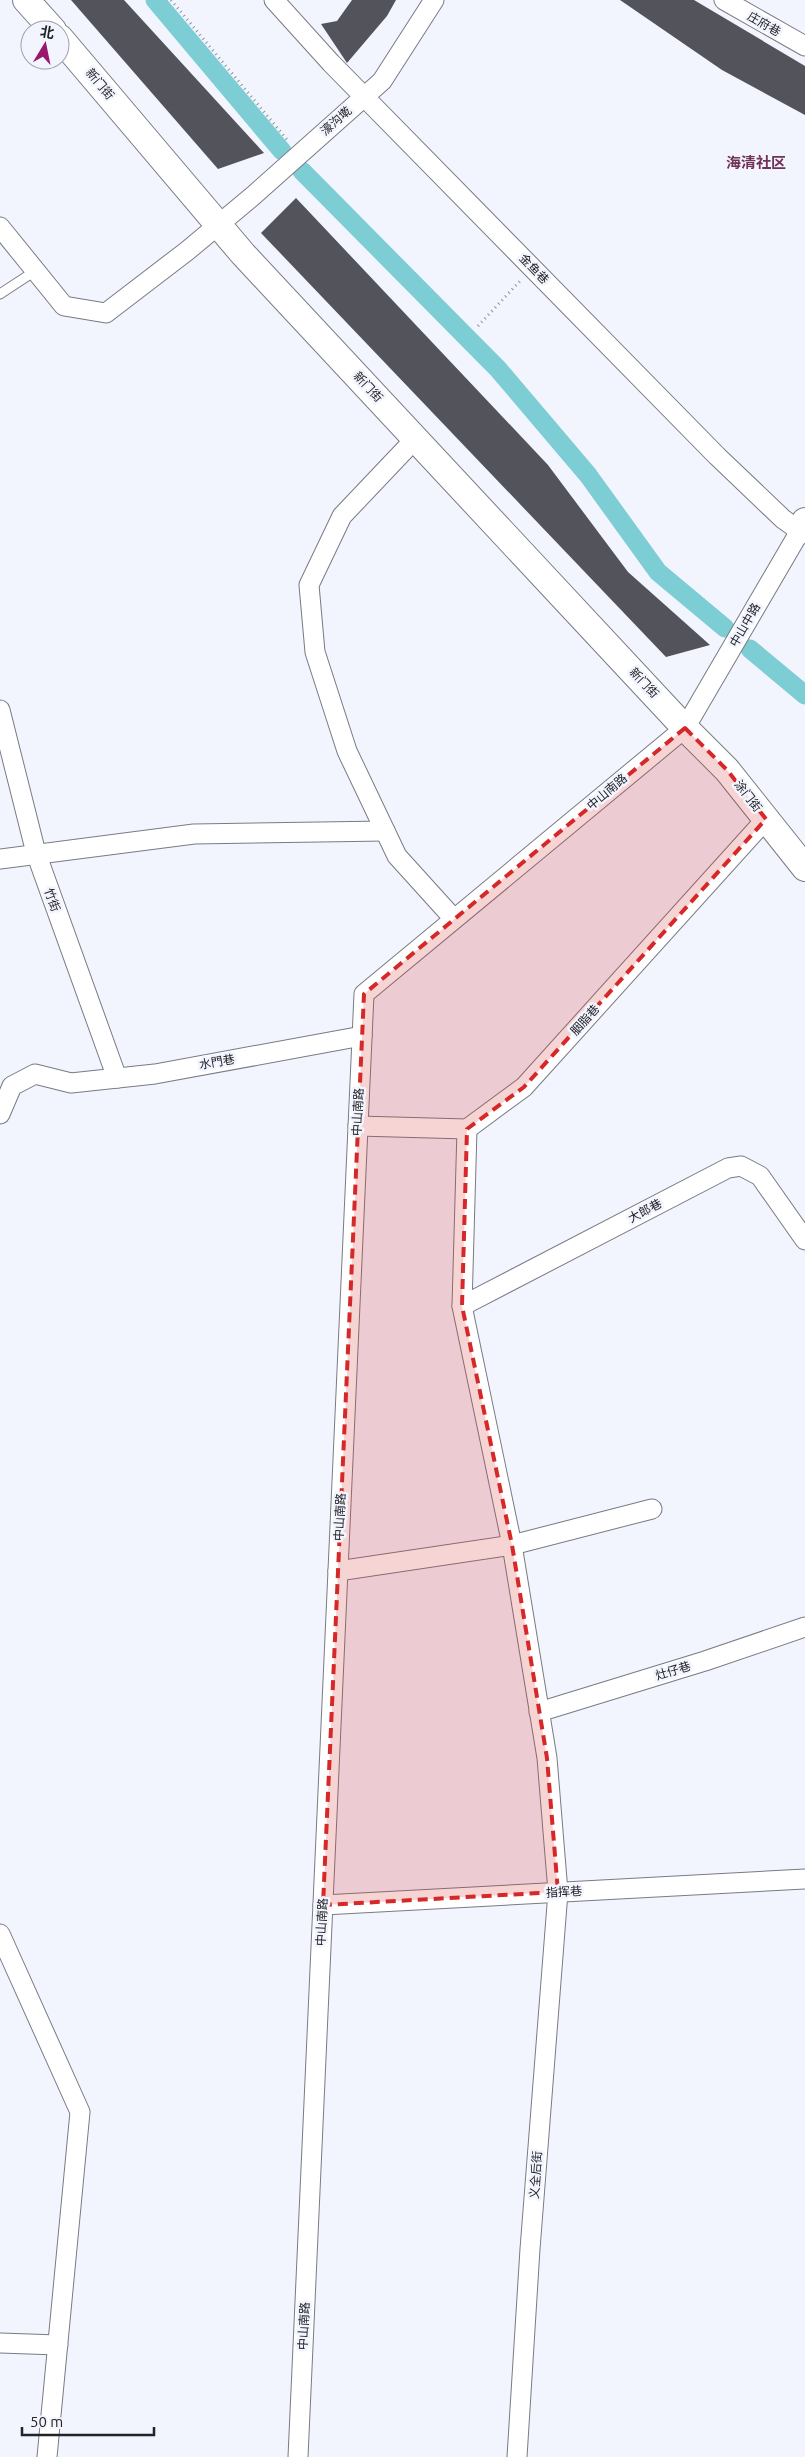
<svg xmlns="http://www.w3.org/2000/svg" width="805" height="2457" viewBox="0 0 805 2457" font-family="Ubuntu,'Noto Sans SC',sans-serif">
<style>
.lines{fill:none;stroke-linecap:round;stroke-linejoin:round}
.canal{stroke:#7dced4;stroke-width:19}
.building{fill:#52535b}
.lane-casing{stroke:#797b84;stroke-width:11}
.street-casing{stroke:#797b84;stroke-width:21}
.secondary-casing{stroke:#797b84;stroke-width:28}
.path{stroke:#909298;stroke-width:3;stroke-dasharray:1 4;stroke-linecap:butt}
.lane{stroke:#fff;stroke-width:9}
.street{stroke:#fff;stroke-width:19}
.secondary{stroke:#fff;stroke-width:26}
.marked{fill:#d62828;fill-opacity:0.2;stroke:#d62828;stroke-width:4;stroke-dasharray:10 6;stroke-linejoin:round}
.labels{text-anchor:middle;stroke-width:5;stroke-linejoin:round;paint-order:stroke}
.street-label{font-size:12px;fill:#222326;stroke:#f2f4fe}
.quarter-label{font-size:15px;font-weight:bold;fill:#703256;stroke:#f2f4fe}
</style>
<rect width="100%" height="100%" fill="#f2f4fe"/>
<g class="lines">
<g class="canal">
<path d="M155 0 282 151"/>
<path d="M302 171 498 369 588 475 658 572 725 628"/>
<path d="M750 649 805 695"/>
</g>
</g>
<g class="building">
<path d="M71 0H124L264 153 218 169Z"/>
<path d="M352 0H396L387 16 347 63 321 24 337 21Z"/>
<path d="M620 0H694L805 66V115L722 70Z"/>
<path d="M296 198 548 465 628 572 710 645 666 657 261 233Z"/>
</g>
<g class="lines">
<g class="lane-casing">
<path id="lane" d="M0 294 35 271"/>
</g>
<g class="street-casing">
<g id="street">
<path d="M274 0 331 63 717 456 783 519 800 531 685 728 364 994 298 2457"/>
<path d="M724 0 805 46"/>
<path d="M0 227 64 306 106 313 187 251 254 195 382 81 434 0"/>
<path d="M416 438 342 516 309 585 315 652 347 751 397 856 454 919"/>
<path d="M0 710 36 853 117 1078"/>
<path d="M0 859 194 834 385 831"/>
<path d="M0 1114 12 1086 35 1074 71 1083 155 1074 362 1036"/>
<path d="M358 1126 467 1129 524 1087 766 819"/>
<path d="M467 1129 462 1306 512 1545 547 1758 558 1892 530 2249 517 2457"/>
<path d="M462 1306 728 1168 741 1166 760 1176 805 1240"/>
<path d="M338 1571 512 1545 652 1509"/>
<path d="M539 1712 705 1661 805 1627"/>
<path d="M323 1905 805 1879"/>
<path d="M0 1934 80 2112 47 2457"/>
<path d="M0 2343 58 2345"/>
</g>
</g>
<g class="secondary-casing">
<g id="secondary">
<path d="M26 0 53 30"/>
<path d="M60 38 243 254 685 728 727 770 805 868"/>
<path d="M800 531 805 521"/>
</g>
</g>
<g class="path">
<path d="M171 0 289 142"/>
<path d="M478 326 520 281"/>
</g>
<use href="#lane" class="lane"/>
<use href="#street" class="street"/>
<use href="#secondary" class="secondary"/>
</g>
<path class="marked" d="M685 728 727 770 766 819 524 1087 467 1129 462 1306 512 1545 547 1758 558 1892 323 1905 364 994Z"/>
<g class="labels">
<g class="street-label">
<text transform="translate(764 24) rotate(30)" y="4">庄府巷</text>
<text transform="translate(100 84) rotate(50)" y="4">新门街</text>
<text transform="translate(336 121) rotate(-42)" y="4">濠沟墘</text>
<text transform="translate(534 269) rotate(46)" y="4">金鱼巷</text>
<text transform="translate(368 387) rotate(47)" y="4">新门街</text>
<text transform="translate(745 625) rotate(-60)" y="4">中山中路</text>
<text transform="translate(644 683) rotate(47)" y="4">新门街</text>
<text transform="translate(607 792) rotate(-40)" y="4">中山南路</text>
<text transform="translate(748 796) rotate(52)" y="4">涂门街</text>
<text transform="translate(52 900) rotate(70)" y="4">竹街</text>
<text transform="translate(585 1020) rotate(-48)" y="4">胭脂巷</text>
<text transform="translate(217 1062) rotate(-10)" y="4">水門巷</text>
<text transform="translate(358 1112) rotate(-87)" y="4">中山南路</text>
<text transform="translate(645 1211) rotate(-28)" y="4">大郎巷</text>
<text transform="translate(340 1517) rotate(-87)" y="4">中山南路</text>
<text transform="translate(673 1671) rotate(-17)" y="4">灶仔巷</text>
<text transform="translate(564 1892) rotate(-3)" y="4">指挥巷</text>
<text transform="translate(322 1922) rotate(-87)" y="4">中山南路</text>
<text transform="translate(536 2175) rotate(-86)" y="4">义全后街</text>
<text transform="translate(304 2326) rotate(-87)" y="4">中山南路</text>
</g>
<g class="quarter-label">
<text x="756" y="168">海清社区</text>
</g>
</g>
<g transform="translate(45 45) rotate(10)"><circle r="24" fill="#f2f4fe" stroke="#9fa0a8"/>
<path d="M0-4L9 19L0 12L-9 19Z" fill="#99186d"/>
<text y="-8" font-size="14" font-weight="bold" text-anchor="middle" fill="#222326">北</text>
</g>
<path d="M22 2427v8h132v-8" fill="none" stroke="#222326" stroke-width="2.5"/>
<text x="30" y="2427" font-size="15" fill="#222326" stroke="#f2f4fe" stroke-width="4" paint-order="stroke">50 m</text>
</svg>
